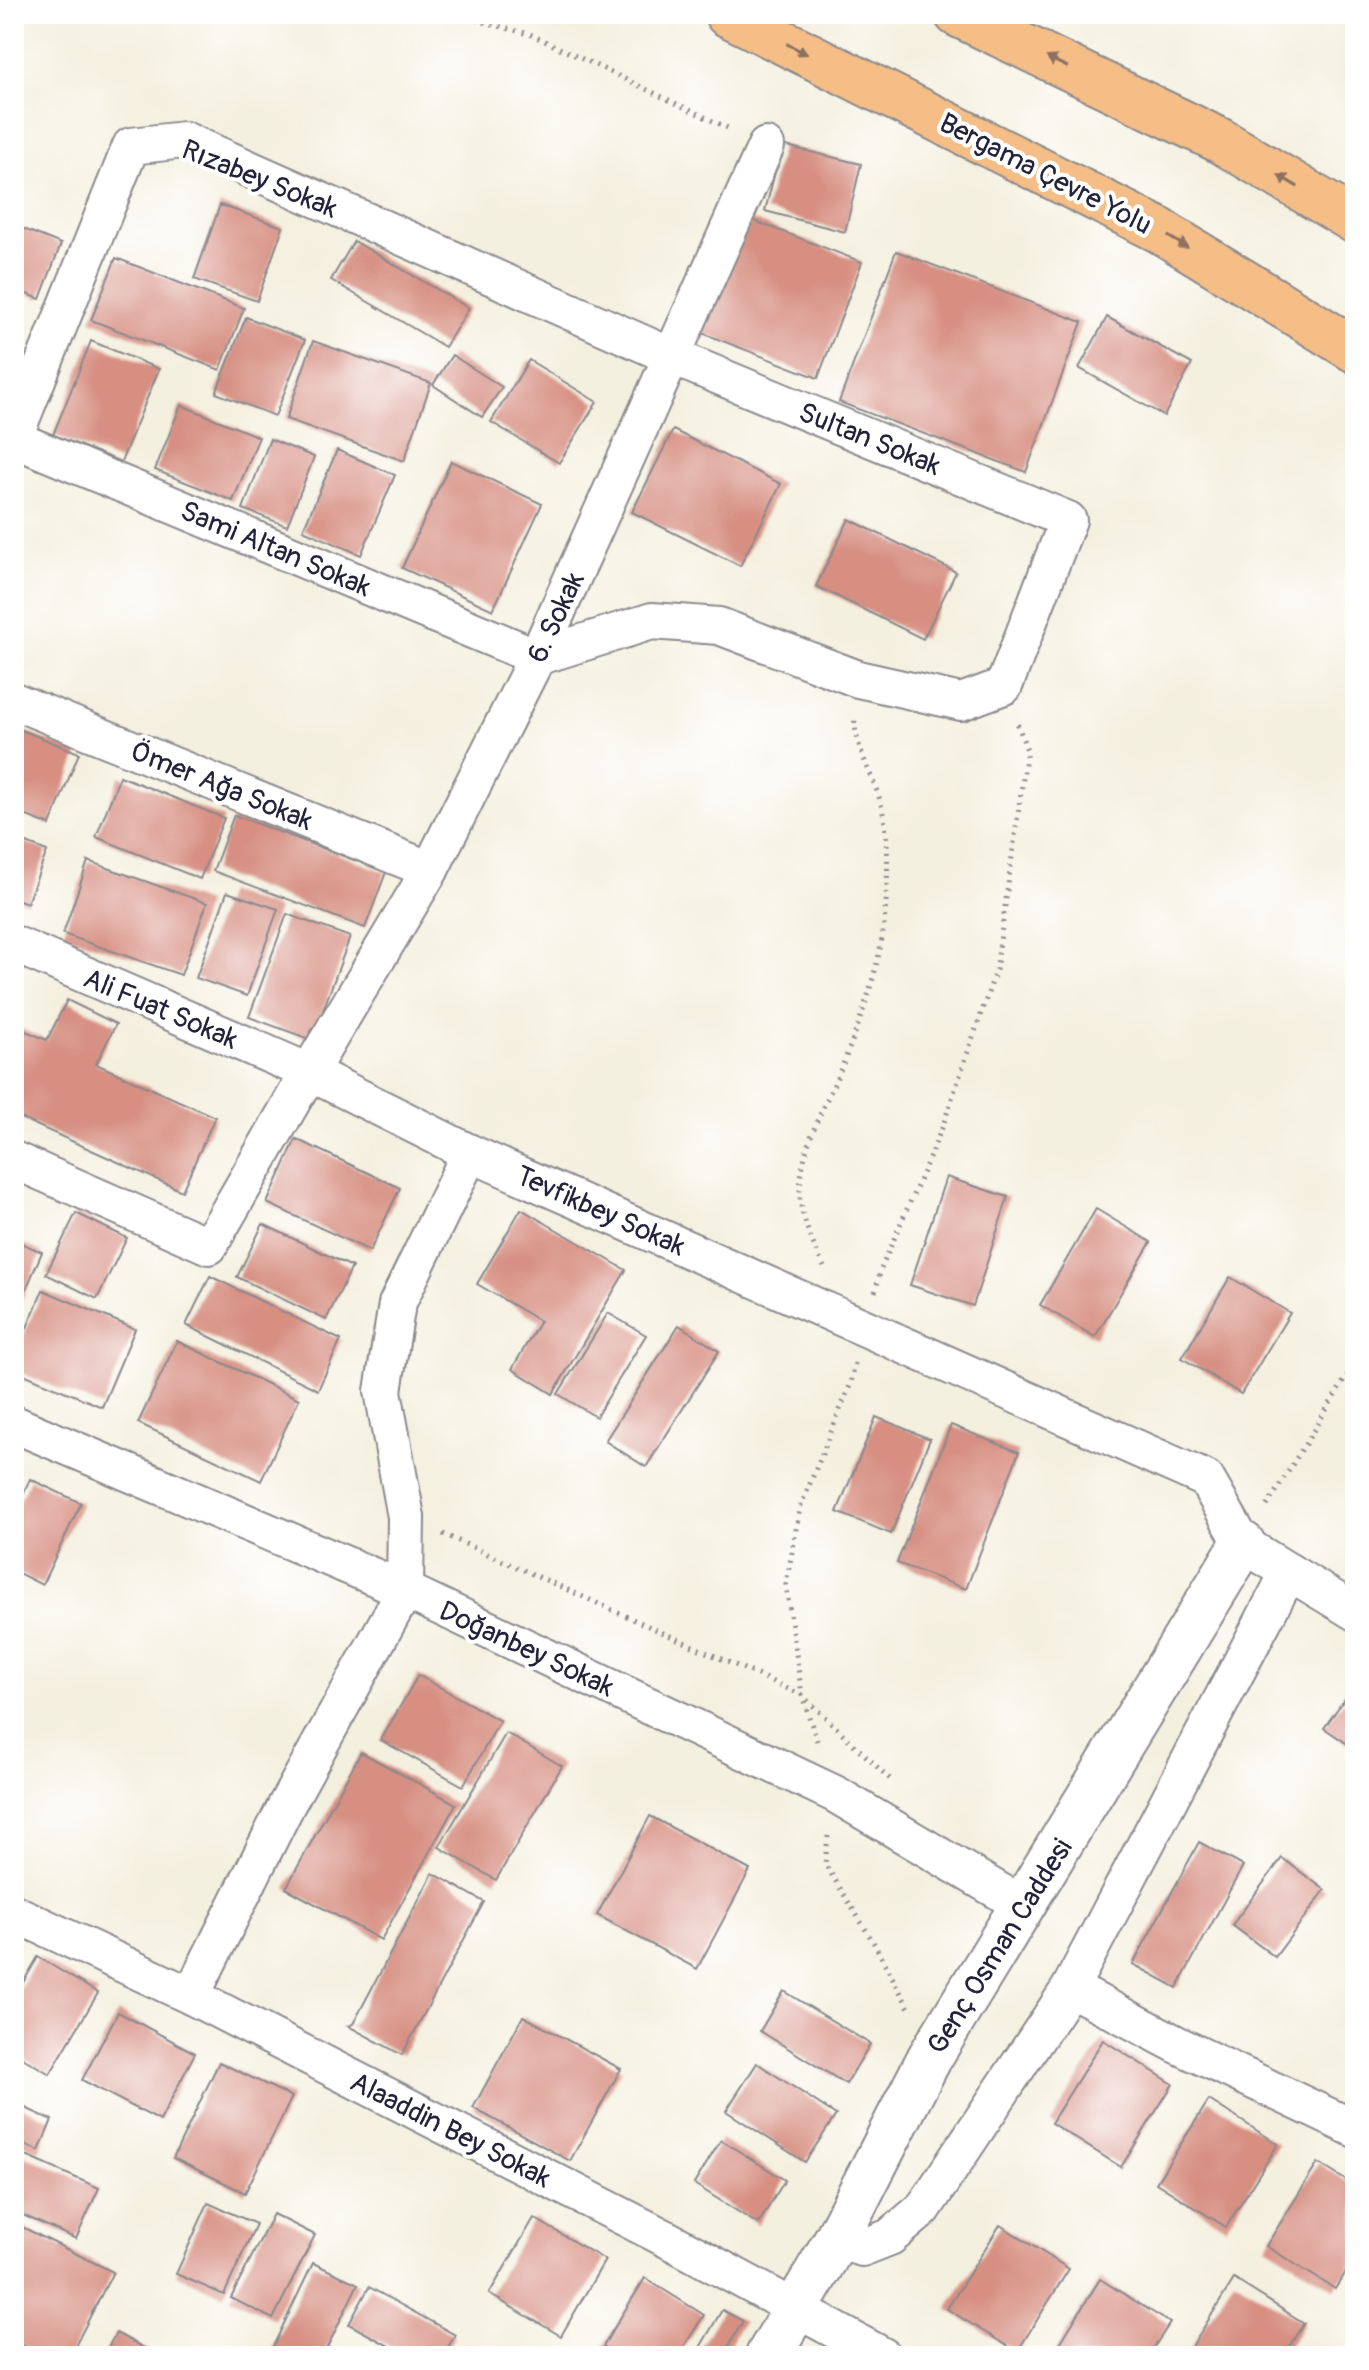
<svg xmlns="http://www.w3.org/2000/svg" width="1369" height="2370" viewBox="0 0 1369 2370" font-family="Pangolin,sans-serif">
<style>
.building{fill:#d78f82}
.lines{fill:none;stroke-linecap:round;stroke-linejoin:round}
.minor-casing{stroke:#8b898d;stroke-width:40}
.tertiary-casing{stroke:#8b898d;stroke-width:48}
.trunk-casing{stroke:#8b898d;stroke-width:48}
.path{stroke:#8b898d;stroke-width:5;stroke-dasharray:2 6;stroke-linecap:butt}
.minor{stroke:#fff;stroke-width:36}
.tertiary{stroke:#fff;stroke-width:44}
.trunk{stroke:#f6be87;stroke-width:44}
.oneway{fill:#8c7061}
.labels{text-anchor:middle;stroke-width:8;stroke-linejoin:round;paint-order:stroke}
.street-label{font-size:28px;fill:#22223b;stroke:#fff}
</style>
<rect width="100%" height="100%" fill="#fff"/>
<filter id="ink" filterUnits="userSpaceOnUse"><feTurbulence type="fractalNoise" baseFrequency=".0125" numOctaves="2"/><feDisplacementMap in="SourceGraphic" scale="16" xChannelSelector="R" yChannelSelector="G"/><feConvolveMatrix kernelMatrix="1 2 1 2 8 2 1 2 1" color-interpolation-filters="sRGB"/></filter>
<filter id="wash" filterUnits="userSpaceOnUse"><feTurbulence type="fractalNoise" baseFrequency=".006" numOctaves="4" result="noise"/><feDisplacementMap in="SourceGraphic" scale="32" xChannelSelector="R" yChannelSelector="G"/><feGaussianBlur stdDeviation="1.8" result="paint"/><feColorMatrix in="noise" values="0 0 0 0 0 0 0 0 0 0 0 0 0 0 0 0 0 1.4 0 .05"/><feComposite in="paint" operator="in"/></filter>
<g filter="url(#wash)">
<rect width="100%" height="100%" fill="#f4f0df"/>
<g id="blocks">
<g class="building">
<path d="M782 145 861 164 845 232 765 211Z"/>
<path d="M220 205 283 227 257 301 194 279Z"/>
<path d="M747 218 862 262 818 378 702 333Z"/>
<path d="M14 225 61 244 40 299 14 289Z"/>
<path d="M354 241 469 308 445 347 331 280Z"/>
<path d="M896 251 1082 322 1026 472 839 402Z"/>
<path d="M116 258 244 308 220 370 91 320Z"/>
<path d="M246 317 305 340 275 416 216 393Z"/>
<path d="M1107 317 1192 364 1164 416 1079 368Z"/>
<path d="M91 341 159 369 121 462 53 435Z"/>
<path d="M313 341 431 383 404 461 286 419Z"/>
<path d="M452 355 502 387 482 417 433 385Z"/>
<path d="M529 360 597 402 559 463 491 422Z"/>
<path d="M181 405 259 437 233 501 155 470Z"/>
<path d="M673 430 781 484 740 566 632 512Z"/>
<path d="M270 439 314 457 287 526 243 509Z"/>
<path d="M337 450 395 475 361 555 303 530Z"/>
<path d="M451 461 542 504 493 610 402 568Z"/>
<path d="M849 519 956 572 923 639 816 586Z"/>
<path d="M14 727 79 753 50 825 14 811Z"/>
<path d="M120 776 224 818 200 879 96 837Z"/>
<path d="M234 815 386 872 365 928 213 871Z"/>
<path d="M14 838 47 851 27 903 14 898Z"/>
<path d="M88 861 207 903 181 975 63 934Z"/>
<path d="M227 892 278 909 247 996 196 978Z"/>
<path d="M287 914 350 937 312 1040 249 1017Z"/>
<path d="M67 1000 116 1024 96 1064 215 1117 182 1191 14 1115V1026L47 1040Z"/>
<path d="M296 1139 400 1188 370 1251 267 1203Z"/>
<path d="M946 1177 1008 1197 973 1306 910 1285Z"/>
<path d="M521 1209 626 1270 553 1394 512 1369 540 1321 477 1284Z"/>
<path d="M1096 1209 1151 1242 1095 1337 1040 1305Z"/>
<path d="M76 1213 127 1238 97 1299 46 1274Z"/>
<path d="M263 1224 352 1267 326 1320 237 1277Z"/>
<path d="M14 1240 42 1252 14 1318Z"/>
<path d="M210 1276 341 1340 318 1390 186 1325Z"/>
<path d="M1230 1277 1290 1313 1241 1394 1182 1358Z"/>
<path d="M43 1290 135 1329 102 1407 14 1370V1358Z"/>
<path d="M608 1313 646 1335 596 1417 558 1394Z"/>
<path d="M679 1325 719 1351 646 1467 605 1441Z"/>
<path d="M177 1341 299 1399 261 1481 138 1423Z"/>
<path d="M876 1417 930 1439 891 1534 837 1512Z"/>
<path d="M951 1425 1019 1452 966 1589 897 1563Z"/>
<path d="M30 1479 81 1503 42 1585 14 1571V1513Z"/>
<path d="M418 1675 500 1721 463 1786 381 1740Z"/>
<path d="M1355 1684V1749L1324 1728Z"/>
<path d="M506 1733 562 1766 496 1880 439 1847Z"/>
<path d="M361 1752 456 1804 381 1940 286 1888Z"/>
<path d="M650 1816 750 1870 697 1969 597 1915Z"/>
<path d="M1199 1842 1243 1866 1177 1988 1133 1964Z"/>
<path d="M1282 1858 1325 1890 1275 1957 1232 1925Z"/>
<path d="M433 1873 484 1902 402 2055 348 2026 353 2024Z"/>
<path d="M38 1957 98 1993 50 2074 14 2053V1998Z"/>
<path d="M784 1991 870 2044 846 2084 760 2031Z"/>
<path d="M118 2012 195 2053 160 2121 82 2080Z"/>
<path d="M523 2016 621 2069 570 2161 473 2108Z"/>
<path d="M1103 2040 1173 2084 1121 2167 1051 2123Z"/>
<path d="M219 2062 292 2097 245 2193 173 2158Z"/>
<path d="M757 2063 836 2115 805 2162 726 2111Z"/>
<path d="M1209 2100 1278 2144 1226 2227 1156 2183Z"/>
<path d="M14 2103 52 2120 39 2151 14 2140Z"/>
<path d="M721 2140 785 2180 758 2224 694 2184Z"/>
<path d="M15 2151 99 2188 76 2239 14 2211Z"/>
<path d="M1318 2163 1355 2186V2258L1335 2289 1266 2246Z"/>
<path d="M208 2203 256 2224 224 2295 176 2274Z"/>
<path d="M273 2214 315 2235 273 2319 231 2298Z"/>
<path d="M534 2218 605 2260 561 2336 489 2294Z"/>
<path d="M14 2223 113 2272 70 2356H45L14 2341Z"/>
<path d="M1000 2225 1069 2269 1017 2352 947 2309Z"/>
<path d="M313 2263 358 2284 323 2356H272L269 2355Z"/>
<path d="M645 2278 704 2315 678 2356H619L603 2346Z"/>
<path d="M1100 2279 1170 2323 1148 2356H1052Z"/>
<path d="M1234 2279 1304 2323 1283 2356H1186Z"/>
<path d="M369 2287 455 2335 443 2356H407L349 2324Z"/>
<path d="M722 2310 743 2321 723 2356H695Z"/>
<path d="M116 2333 159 2356H103Z"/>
</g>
</g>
</g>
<g filter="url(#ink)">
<use href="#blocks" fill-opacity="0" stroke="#8b898d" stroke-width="2"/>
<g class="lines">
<g class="minor-casing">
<g id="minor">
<path d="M14 437 131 146 184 140 673 357 1068 520 1004 686 961 702 858 679 719 626 652 621 537 657 14 439"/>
<path d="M14 701 430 870"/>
<path d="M14 944 309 1072 430 870 537 657 766 146"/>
<path d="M14 1160 209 1246 309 1072 470 1153 1206 1479 1243 1544 1355 1612"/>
<path d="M14 1424 405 1590 835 1794 1024 1906"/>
<path d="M1289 1572 1070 1988 1178 2045 1355 2129"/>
<path d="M14 1913 191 1996 665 2238 883 2356"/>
<path d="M191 1996 287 1804 405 1590 406 1517 383 1391 397 1304 470 1153"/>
<path d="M836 2240 862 2248 890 2237 923 2209 1070 1988"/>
</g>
</g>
<g class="tertiary-casing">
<path id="tertiary" d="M768 2356 836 2240 930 2057 1243 1544"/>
</g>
<g class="trunk-casing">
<g id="trunk">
<path d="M727 14 1159 230 1355 350"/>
<path d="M957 14 1221 141 1355 221"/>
</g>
</g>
<g class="path">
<path d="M453 14 532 35 732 130"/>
<path d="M824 1267C814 1247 799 1214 800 1192 801 1145 824 1108 842 1066 857 1032 879 967 883 931 888 891 891 843 881 804 874 776 853 745 855 716"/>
<path d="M875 1292 881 1269 942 1128 996 970 1027 750 1016 720"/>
<path d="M855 1363 851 1383 800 1508 786 1585 802 1695 890 1779"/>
<path d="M1267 1506 1355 1363"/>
<path d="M443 1534 802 1695 817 1741"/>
<path d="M828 1836 825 1864 871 1938 910 2010"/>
</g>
<use href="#minor" class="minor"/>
<use href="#tertiary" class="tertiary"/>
<use href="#trunk" class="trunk"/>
</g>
<defs><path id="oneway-solid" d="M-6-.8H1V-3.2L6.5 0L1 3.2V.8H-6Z" transform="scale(2)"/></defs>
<g class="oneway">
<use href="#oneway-solid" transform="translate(797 49) rotate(27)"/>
<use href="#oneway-solid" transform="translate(1057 62) rotate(-154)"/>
<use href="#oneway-solid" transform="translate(1288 181) rotate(-149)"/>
<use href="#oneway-solid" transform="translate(1178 242) rotate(31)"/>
</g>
</g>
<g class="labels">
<g class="street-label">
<text transform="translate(1046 173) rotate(27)" y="10">Bergama Çevre Yolu</text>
<text transform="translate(260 178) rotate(22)" y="10">Rızabey Sokak</text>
<text transform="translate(870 438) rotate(22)" y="10">Sultan Sokak</text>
<text transform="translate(276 548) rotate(23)" y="10">Sami Altan Sokak</text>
<text transform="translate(555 617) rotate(-65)" y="10">6. Sokak</text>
<text transform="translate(222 785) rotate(22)" y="10">Ömer Ağa Sokak</text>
<text transform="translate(161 1008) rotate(23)" y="10">Ali Fuat Sokak</text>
<text transform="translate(601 1210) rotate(24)" y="10">Tevfikbey Sokak</text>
<text transform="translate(527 1648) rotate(25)" y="10">Doğanbey Sokak</text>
<text transform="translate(999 1946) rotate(-58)" y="10">Genç Osman Caddesi</text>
<text transform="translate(451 2129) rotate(27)" y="10">Alaaddin Bey Sokak</text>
</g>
</g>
<rect width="1369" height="2370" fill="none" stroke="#fff" stroke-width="48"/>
</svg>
